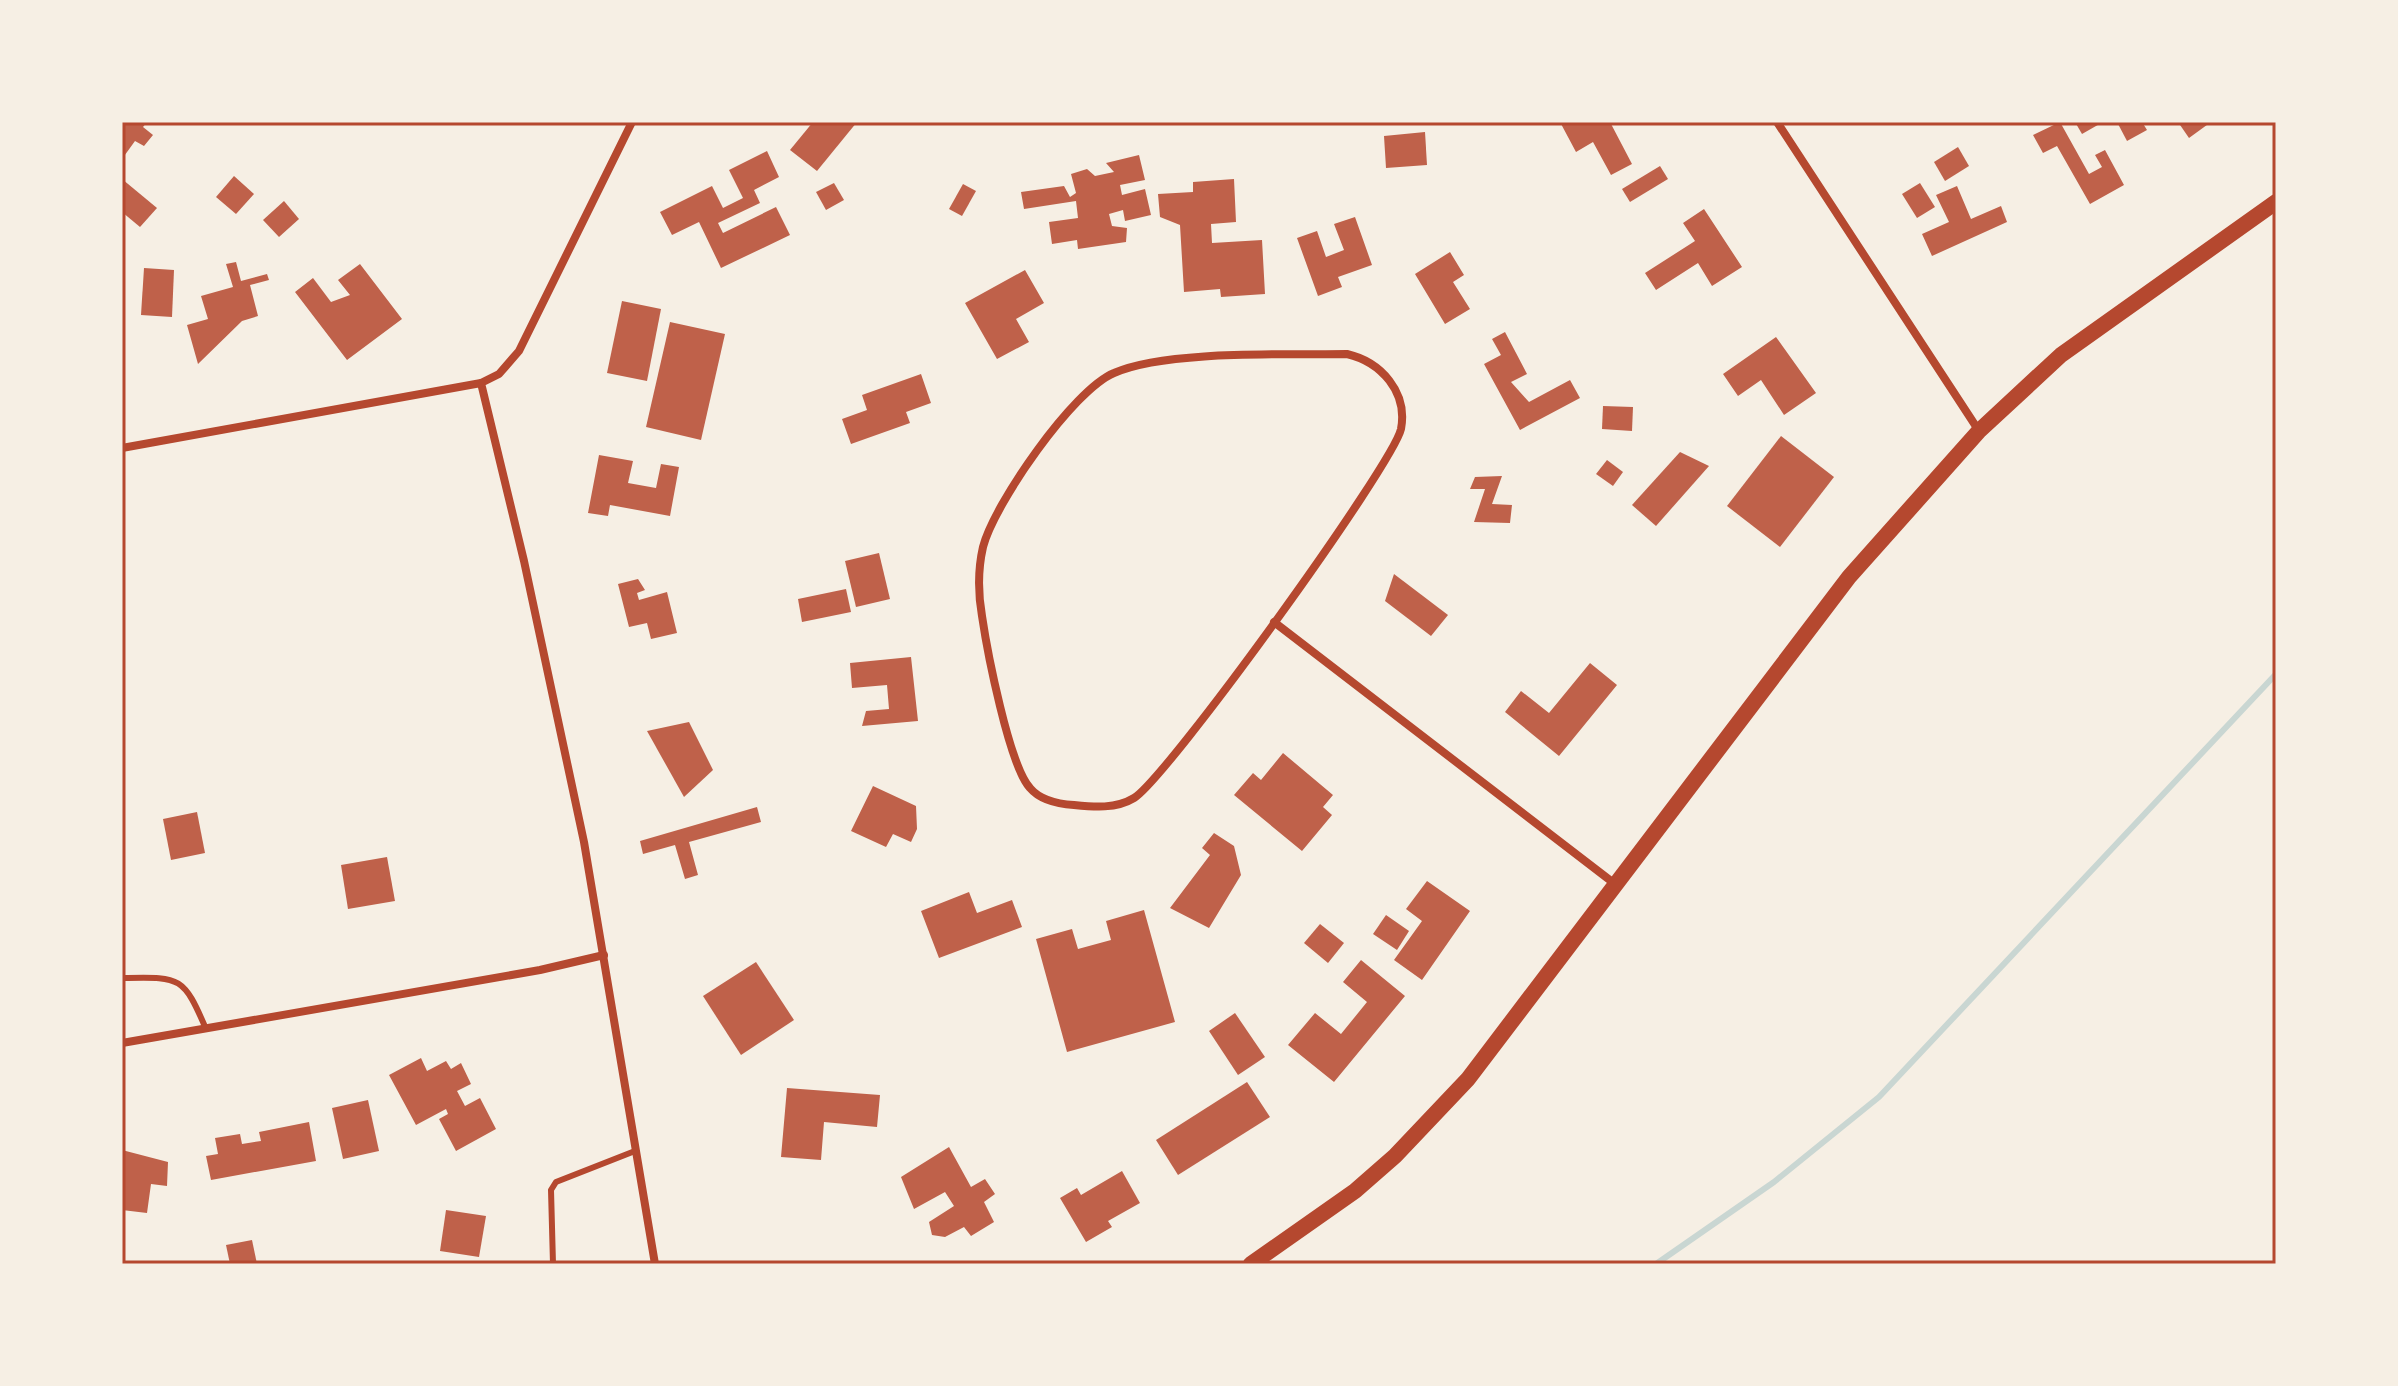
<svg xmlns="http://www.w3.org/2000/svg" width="2398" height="1386" viewBox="0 0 2398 1386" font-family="Georgia,serif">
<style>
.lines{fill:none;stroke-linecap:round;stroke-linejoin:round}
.stream{stroke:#c9d6d2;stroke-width:6}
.building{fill:#bf614a}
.service{stroke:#b5482f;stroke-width:6}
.minor{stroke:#b5482f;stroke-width:8}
.secondary{stroke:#b5482f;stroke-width:16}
.neatline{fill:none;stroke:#b5482f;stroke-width:3}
</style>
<rect width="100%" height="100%" fill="#f6efe4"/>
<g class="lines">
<path class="stream" d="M1656 1264 1774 1182 1879 1097 2276 674"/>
</g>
<g class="building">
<path d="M127 122H147L143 127 153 135 144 146 135 141 122 159V129Z"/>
<path d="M813 122H857L817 171 790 150Z"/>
<path d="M1560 122H1610L1632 164 1611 175 1593 142 1576 152Z"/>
<path d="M2060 122 2089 174 2102 167 2095 155 2105 150 2124 185 2090 204 2057 146 2043 153 2033 135Z"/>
<path d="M2075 122H2103L2082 134Z"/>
<path d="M2117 122H2142L2147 130 2127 141Z"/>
<path d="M2178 122H2211L2189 138Z"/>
<path d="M1425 132 1427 165 1386 168 1384 136Z"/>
<path d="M1958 147 1969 166 1945 181 1934 162Z"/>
<path d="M767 151 779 177 754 190 760 203 718 223 723 233 776 207 790 235 721 268 699 222 672 235 660 212 712 186 723 208 743 198 729 170Z"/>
<path d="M1139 155 1145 180 1120 185 1122 195 1145 189 1151 215 1125 221 1123 210 1109 214 1112 226 1127 228 1126 242 1078 249 1077 240 1052 244 1049 222 1078 218 1076 201 1024 209 1021 192 1064 186 1070 197 1076 193 1071 174 1087 169 1095 176 1114 172 1106 163Z"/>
<path d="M1660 166 1668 179 1630 202 1622 189Z"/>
<path d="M234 176 254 194 236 214 216 197Z"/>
<path d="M122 179 157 208 140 227 122 212Z"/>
<path d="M1234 179 1236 222 1211 224 1212 243 1262 240 1265 294 1221 297 1220 289 1184 292 1180 225 1160 217 1158 194 1193 192V182Z"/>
<path d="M834 183 844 200 826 210 816 192Z"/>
<path d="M1920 183 1935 207 1917 218 1902 194Z"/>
<path d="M963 184 976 191 962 216 949 209Z"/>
<path d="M1957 186 1971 219 2001 206 2007 222 1932 256 1922 234 1949 222 1936 195Z"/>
<path d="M284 201 299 219 279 237 263 220Z"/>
<path d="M1704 209 1742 267 1712 286 1698 263 1656 290 1645 273 1695 241 1683 223Z"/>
<path d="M1355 217 1372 265 1338 277 1342 287 1318 296 1297 238 1317 231 1326 257 1344 250 1334 224Z"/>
<path d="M1450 252 1464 275 1453 282 1470 309 1445 324 1415 274Z"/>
<path d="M236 262 241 281 267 274 269 280 250 285 258 316 242 321 198 364 187 325 208 319 201 296 233 287 226 264Z"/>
<path d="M360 264 402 319 347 360 295 292 313 278 331 302 350 295 338 280Z"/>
<path d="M144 268 174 270 172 317 141 315Z"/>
<path d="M1025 270 1044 303 1016 319 1029 342 997 359 965 303Z"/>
<path d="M622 301 661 309 647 381 607 373Z"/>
<path d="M670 322 725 334 701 440 646 427Z"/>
<path d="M1505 332 1527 374 1511 382 1529 402 1570 380 1580 398 1520 430 1484 364 1501 355 1492 339Z"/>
<path d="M1776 337 1816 393 1784 415 1761 380 1738 396 1723 374Z"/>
<path d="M921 374 931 403 906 412 910 423 851 444 842 419 867 410 862 395Z"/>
<path d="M1603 406 1633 407 1632 431 1602 429Z"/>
<path d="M1781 436 1834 477 1780 547 1727 506Z"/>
<path d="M1680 452 1709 466 1656 526 1632 505Z"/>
<path d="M599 455 633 461 628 483 656 488 661 464 679 467 670 516 610 505 608 516 588 513Z"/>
<path d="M1607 460 1623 472 1613 486 1596 474Z"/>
<path d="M1502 476 1492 504 1512 505 1510 523 1474 522 1485 489H1470L1475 477Z"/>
<path d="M879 553 890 599 856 607 845 561Z"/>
<path d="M1394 574 1448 615 1431 636 1385 601Z"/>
<path d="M638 579 645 590 637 593 639 600 667 592 677 633 651 639 647 623 629 627 618 584Z"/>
<path d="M846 589 851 612 802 622 798 599Z"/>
<path d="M911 657 918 721 862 726 866 711 889 709 887 685 852 688 850 663Z"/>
<path d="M1590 663 1617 685 1559 756 1505 712 1521 691 1549 713Z"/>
<path d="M689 722 713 770 684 797 647 731Z"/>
<path d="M1283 753 1333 795 1323 807 1332 815 1302 851 1234 795 1253 773 1261 780Z"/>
<path d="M873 786 916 806 917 829 911 842 893 834 886 847 851 831Z"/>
<path d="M757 807 761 822 689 842 698 875 685 879 675 845 643 854 640 841Z"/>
<path d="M197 812 205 853 171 860 163 819Z"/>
<path d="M1214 833 1234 846 1241 875 1209 928 1170 908 1210 855 1202 848Z"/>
<path d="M387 857 395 901 348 909 341 865Z"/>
<path d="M1427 881 1470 911 1422 980 1394 960 1422 921 1406 909Z"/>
<path d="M969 892 977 913 1012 900 1022 927 939 958 921 911Z"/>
<path d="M1144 910 1175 1022 1067 1052 1036 939 1072 929 1078 949 1111 940 1106 921Z"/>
<path d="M1386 915 1409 931 1397 950 1373 934Z"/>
<path d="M1320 924 1344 943 1328 963 1304 943Z"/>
<path d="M1361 960 1405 996 1334 1082 1288 1045 1315 1013 1341 1034 1367 1002 1343 982Z"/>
<path d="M756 962 794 1020 741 1055 703 996Z"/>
<path d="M1235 1013 1265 1057 1238 1075 1209 1031Z"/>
<path d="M421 1058 427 1071 446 1061 451 1069 461 1063 471 1084 457 1091 465 1106 480 1098 496 1129 456 1151 439 1119 448 1114 446 1109 416 1125 389 1075Z"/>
<path d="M1247 1082 1270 1117 1178 1175 1156 1140Z"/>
<path d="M787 1088 880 1095 877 1127 824 1122 821 1160 781 1157Z"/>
<path d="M368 1100 379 1151 343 1159 332 1108Z"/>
<path d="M309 1122 316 1161 211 1180 206 1156 218 1154 215 1138 240 1134 242 1144 261 1141 259 1132Z"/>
<path d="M949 1147 971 1187 985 1179 995 1194 984 1202 994 1222 971 1236 964 1227 945 1237 932 1235 929 1222 954 1206 945 1192 914 1209 901 1177Z"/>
<path d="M122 1150 168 1162 167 1186 151 1184 147 1213 122 1210Z"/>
<path d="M1122 1171 1140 1203 1108 1221 1112 1227 1086 1242 1060 1198 1077 1188 1081 1195Z"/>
<path d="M446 1210 486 1216 479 1257 440 1251Z"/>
<path d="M252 1240 257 1264H230L226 1245Z"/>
</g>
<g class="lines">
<g class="service">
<path d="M122 978C180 977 183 975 206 1029"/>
<path d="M553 1264 551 1190 556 1182 635 1151"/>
</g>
<g class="minor">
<path d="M632 122 519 351 499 374 481 383 524 561 584 842 655 1264"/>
<path d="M1777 122 1979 431"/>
<path d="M1347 354C1381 362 1408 392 1401 429 1393 465 1167 778 1134 798 1116 809 1094 807 1074 805 1058 804 1040 800 1030 788 1009 765 987 650 982 616 978 593 978 569 983 547 994 504 1073 390 1114 373 1166 350 1287 355 1347 354Z"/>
<path d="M122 448 481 383"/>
<path d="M1274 622 1615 884"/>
<path d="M122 1043 540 970 604 955"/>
</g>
<path class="secondary" d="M1251 1264 1355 1191 1395 1156 1468 1079 1849 577 1979 431 2061 355 2276 202"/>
</g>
<rect width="2398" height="1386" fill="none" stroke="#f6efe4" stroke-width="248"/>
<rect x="124" y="124" width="2150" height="1138" class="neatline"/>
</svg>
